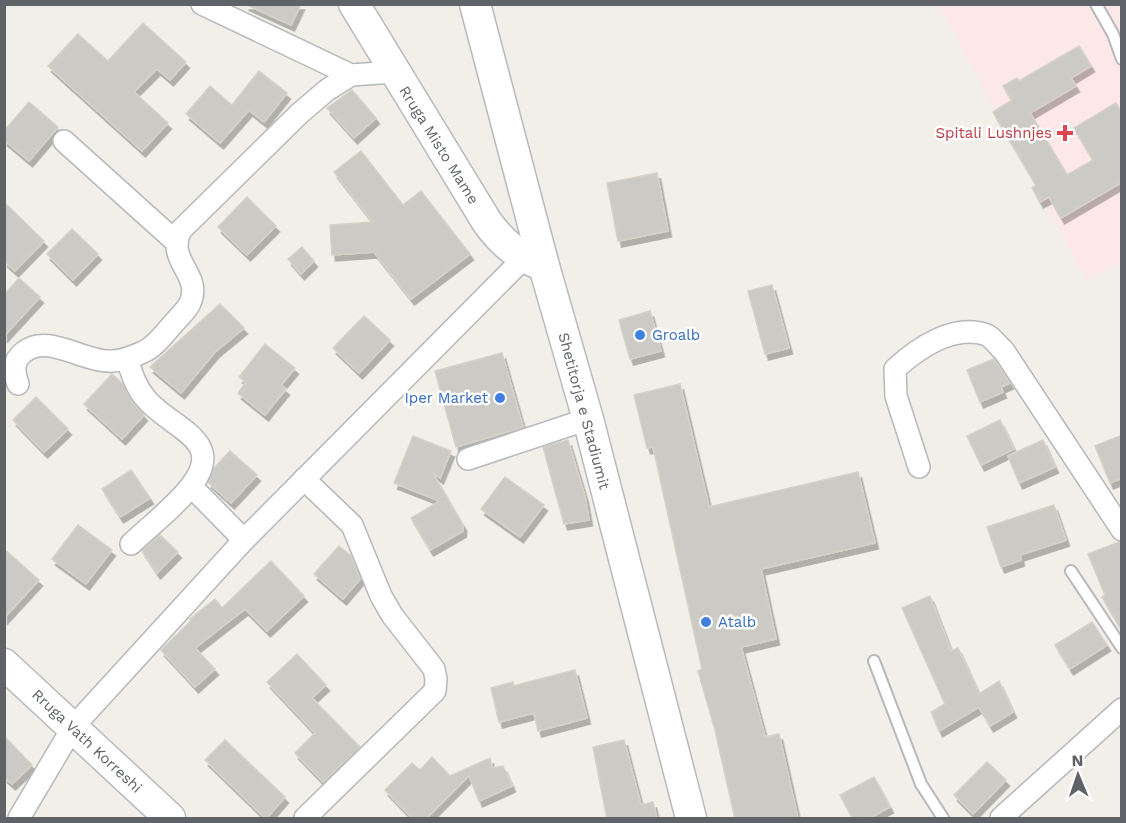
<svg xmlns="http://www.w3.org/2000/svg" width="1126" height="823" viewBox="0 0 1126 823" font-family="'Work Sans',sans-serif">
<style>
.medical{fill:#fce8e6}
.building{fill:#cccac5;stroke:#d6d1c6;stroke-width:1.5;filter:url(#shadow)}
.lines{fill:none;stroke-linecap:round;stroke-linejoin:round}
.service-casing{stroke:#b5b8bc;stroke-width:14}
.minor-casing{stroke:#b5b8bc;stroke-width:24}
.secondary-casing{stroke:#b6babf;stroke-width:33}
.service{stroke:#fff;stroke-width:10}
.minor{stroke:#fff;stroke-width:21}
.secondary{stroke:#fff;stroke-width:30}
.health-dot{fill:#e0444e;stroke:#fff;stroke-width:2}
.shop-dot{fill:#3f7fe0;stroke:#fff;stroke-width:2}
.labels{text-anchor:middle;stroke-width:5;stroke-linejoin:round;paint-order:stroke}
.health-label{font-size:15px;fill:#be3a42;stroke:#fff;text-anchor:end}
.street-label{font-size:15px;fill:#5f6368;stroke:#fff}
.shop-label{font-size:15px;fill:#366cbe;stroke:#fff;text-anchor:start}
</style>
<defs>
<filter id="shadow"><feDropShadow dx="3.5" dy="6" stdDeviation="0" flood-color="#0004"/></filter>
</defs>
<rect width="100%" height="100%" fill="#f1efe8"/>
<path class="medical" d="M939 5H1121V262L1087 281Z"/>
<g class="building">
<path d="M245 4H301L291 25Z"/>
<path d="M143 23 186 62 170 80 157 69 134 92 168 123 142 151 48 66 78 34 108 61Z"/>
<path d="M1079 46 1091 66 1071 78 1076 86 1030 113 1067 175 1093 160 1074 128 1116 103 1122 113V182L1061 218 1049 197 1040 202 1032 188 1036 185 993 112 1012 100 1003 86 1017 78 1019 81Z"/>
<path d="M259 71 287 93 264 122 249 110 220 143 186 114 210 86 232 105Z"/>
<path d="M352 90 376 118 354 138 327 108Z"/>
<path d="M29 102 58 127 29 161 4 140V131Z"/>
<path d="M361 151 403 205 421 191 470 254 411 299 374 252 332 255 330 225 373 222 334 172Z"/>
<path d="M657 173 668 231 618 241 607 183Z"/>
<path d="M247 197 276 226 247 255 218 227Z"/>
<path d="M4 202 44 241 15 271 4 261Z"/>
<path d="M72 229 98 254 73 280 47 254Z"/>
<path d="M302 247 314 261 301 274 288 259Z"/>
<path d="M19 278 40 297 4 336V295Z"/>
<path d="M772 285 789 348 765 354 748 291Z"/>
<path d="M220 304 244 328 215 352 181 393 150 367Z"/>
<path d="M650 311 661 351 630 359 619 320Z"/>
<path d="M364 316 390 340 359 373 333 348Z"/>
<path d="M265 344 295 368 281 385 286 389 265 415 238 393 246 382 239 377Z"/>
<path d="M502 353 523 427 456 447 435 371Z"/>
<path d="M994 359 1010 383 1001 387 1003 392 980 402 967 370Z"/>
<path d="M112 374 122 383 133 403 144 415 122 439 84 404Z"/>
<path d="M680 384 709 507 858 472 875 543 761 569 776 639 741 647 765 737 779 734 798 819H735L715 730 698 671 702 669 653 447 647 448 634 395Z"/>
<path d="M36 397 68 429 44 452 13 420Z"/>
<path d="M1000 420 1014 449 981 465 967 436Z"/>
<path d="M1122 435V478L1110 483 1095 446Z"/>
<path d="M413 436 451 451 440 478 432 472 463 525V531L430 550 411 518 440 501 394 483Z"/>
<path d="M568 440 585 497 589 520 564 524 543 447Z"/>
<path d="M1043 440 1055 467 1019 483 1008 456Z"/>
<path d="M230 451 257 475 231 503 208 482 214 468Z"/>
<path d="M131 470 150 498 120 517 102 489Z"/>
<path d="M505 477 544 505 520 537 481 509Z"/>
<path d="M1054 505 1066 540 1020 555 1021 560 1001 567 987 527Z"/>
<path d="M78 525 112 550 86 584 52 559Z"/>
<path d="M160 535 178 552 157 573 142 551Z"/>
<path d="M1119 542 1122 543V631L1102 597 1105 595 1088 554Z"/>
<path d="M339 546 351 556 360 579 343 599 314 574Z"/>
<path d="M4 549 39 580 4 618Z"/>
<path d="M271 561 304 596 267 631 245 609 195 648 215 669 195 687 161 650 191 621 190 619 215 599 222 608Z"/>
<path d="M930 596 951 651 958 648 979 694 999 681 1013 712 990 726 979 707 939 731 931 712 945 704 902 608Z"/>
<path d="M1092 622 1107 645 1070 669 1055 645Z"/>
<path d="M297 654 326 685 312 698 360 747 323 782 295 753 315 733 267 682Z"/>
<path d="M575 670 587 718 538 731 534 713 499 722 491 688 513 682V686Z"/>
<path d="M4 736 32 765 12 784 4 777Z"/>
<path d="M225 740 285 797 266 819 205 760Z"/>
<path d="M624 740 641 805 653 802 657 819H607L593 747Z"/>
<path d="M432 757 450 776 490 758 492 768 503 766 512 786 479 801 469 776 426 819H413L385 790 412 763 420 770Z"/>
<path d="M987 762 1006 780 973 814 954 795Z"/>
<path d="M874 777 890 807 868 819H853L840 795Z"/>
</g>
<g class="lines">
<g class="service-casing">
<g id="service">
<path d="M1096 4 1113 34 1122 59"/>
<path d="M1071 571 1122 648"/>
<path d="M874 661 921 784 943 818"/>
</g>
</g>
<g class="minor-casing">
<g id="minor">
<path d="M202 4 351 75"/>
<path d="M64 141 175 241"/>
<path d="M127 359C132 374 136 388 147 400 172 429 227 440 191 486 175 507 151 525 131 544"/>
<path d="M18 384C14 372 12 361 24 352 47 333 82 361 108 361 120 362 132 357 143 352 155 347 164 334 173 324 179 317 187 310 190 303 203 274 165 261 181 230L299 114 327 90 351 75 394 72"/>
<path d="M468 459 588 419"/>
<path d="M919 467 896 396 895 369C918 348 954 323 987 335 993 338 999 347 1004 351L1122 530"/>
<path d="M304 479 352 525 381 596 392 615 434 669 436 679 435 691 305 818"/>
<path d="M191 486 244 540"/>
<path d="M19 818 73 727 244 540 523 259"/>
<path d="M1001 818 1122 709"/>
</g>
</g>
<g class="secondary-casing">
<g id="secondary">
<path d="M354 4 487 222C503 244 518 256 544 266"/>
<path d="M475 4 544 266 588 419 691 818"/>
<path d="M4 664 170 818"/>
</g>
</g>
<use href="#service" class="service"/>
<use href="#minor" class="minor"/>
<use href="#secondary" class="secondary"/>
</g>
<path class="health-dot" d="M1062 124h6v6h6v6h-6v6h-6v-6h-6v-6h6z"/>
<g class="shop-dot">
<circle cx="640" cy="335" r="6"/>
<circle cx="500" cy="398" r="6"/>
<circle cx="706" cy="622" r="6"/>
</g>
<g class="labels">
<g class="health-label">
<text x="1052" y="138">Spitali Lushnjes</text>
</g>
<g class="street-label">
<text transform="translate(439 145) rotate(58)" y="5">Rruga Misto Mame</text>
<text transform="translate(584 411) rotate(75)" y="5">Shetitorja e Stadiumit</text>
<text transform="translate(87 741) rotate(43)" y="5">Rruga Vath Korreshi</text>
</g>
<g class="shop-label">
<text x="652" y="340">Groalb</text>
<text x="488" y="403" text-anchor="end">Iper Market</text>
<text x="718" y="627">Atalb</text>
</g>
</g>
<rect width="1126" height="823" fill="none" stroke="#5f6368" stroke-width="12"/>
<g transform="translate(1078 775) rotate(358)" stroke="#ffffff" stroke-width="4.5" paint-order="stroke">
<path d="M0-4.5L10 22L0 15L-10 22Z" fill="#5f6368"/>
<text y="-9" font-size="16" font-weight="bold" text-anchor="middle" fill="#5f6368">N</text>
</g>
</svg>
